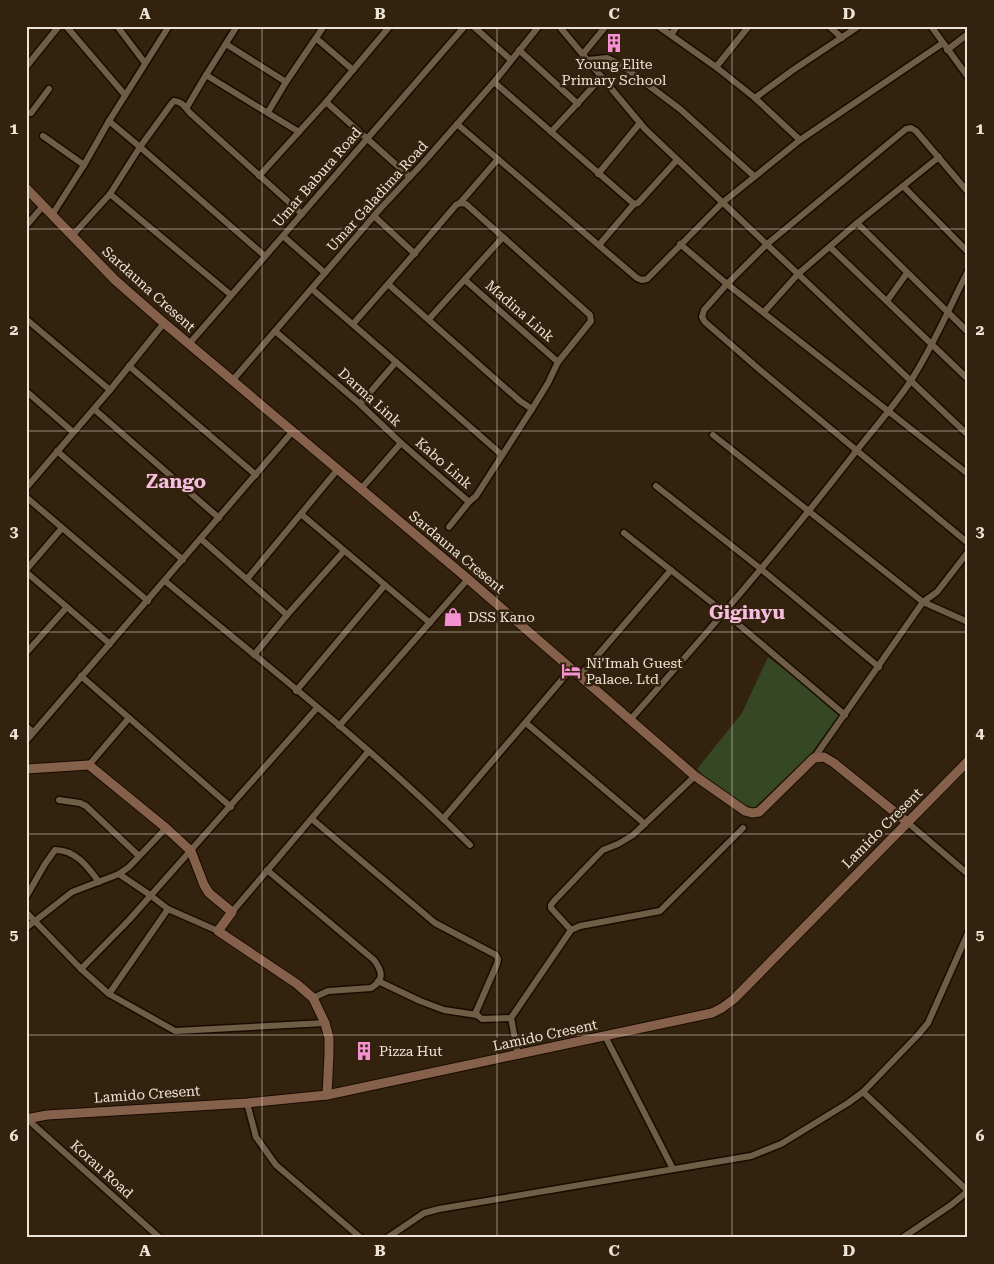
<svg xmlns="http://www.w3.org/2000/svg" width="994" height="1264" viewBox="0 0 994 1264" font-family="'Roboto Serif',serif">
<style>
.green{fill:#354723}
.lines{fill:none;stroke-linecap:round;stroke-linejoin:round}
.street-casing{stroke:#1a0b00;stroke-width:9}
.secondary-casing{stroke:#1a0b00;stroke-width:11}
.street{stroke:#6f5d48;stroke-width:6}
.secondary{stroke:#85614b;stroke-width:9}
.grid{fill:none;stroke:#eee3d7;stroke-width:1;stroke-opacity:0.55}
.labels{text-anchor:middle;stroke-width:5;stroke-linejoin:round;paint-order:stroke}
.poi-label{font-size:14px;fill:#eee3d7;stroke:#32220e;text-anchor:start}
.street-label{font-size:14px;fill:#eee3d7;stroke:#32220e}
.district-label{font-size:19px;font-weight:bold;fill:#f7bde0;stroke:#32220e}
.neatline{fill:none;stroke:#eee3d7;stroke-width:2}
.grid-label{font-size:16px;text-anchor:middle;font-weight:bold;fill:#eee3d7}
</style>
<rect width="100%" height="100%" fill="#32220e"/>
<path class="green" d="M768 657 841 713 811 754 754 808C736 804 709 783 697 769L742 713Z"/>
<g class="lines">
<g class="street-casing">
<g id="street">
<path d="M66 26 125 95"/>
<path d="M117 26 145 63"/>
<path d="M473 26 511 60"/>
<path d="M559 26 645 129 968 435"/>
<path d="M658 26 716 67 755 98 800 140"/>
<path d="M829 26 842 38"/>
<path d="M931 26 968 77"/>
<path d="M671 35 677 26"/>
<path d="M317 39 353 70"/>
<path d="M226 44 286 82"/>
<path d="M519 50 578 104"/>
<path d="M947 50 968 34"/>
<path d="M583 54 606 26"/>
<path d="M588 60 607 58 620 64 680 109 754 176"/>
<path d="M26 67 59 26"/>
<path d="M716 67 749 26"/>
<path d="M206 75 237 26"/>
<path d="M494 82 634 204 638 203 677 160"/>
<path d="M755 98 793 70 859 26"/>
<path d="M326 102 410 177"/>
<path d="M187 107 206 75 299 132"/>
<path d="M26 112 31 113 49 89"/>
<path d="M268 112 286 82 324 26"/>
<path d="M457 124 637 278 642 280 647 279 722 203 800 140 943 43"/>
<path d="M551 132 602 77"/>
<path d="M43 136 84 165"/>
<path d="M598 174 640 123"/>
<path d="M259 176 326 102 390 26"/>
<path d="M903 186 968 252"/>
<path d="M968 192 916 131 911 128 906 129 766 245 727 284 704 310 702 317 705 322 760 370 968 543"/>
<path d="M110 194 231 295"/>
<path d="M460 203 498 159"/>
<path d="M52 215 84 165 109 121 169 26"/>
<path d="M374 216 415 254"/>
<path d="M857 223 968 332"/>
<path d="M26 226 43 206"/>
<path d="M72 236 110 194 140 147 109 121"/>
<path d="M283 236 325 273"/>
<path d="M680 244 727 284 968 474"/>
<path d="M599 245 634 204"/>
<path d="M830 247 968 379"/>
<path d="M265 256 140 147 172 103 174 101C184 102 185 108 190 113L302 214"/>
<path d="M465 280 558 362"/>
<path d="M312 289 396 362 360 404"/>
<path d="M887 301 907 273"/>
<path d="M764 312 798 274 857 223 939 157"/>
<path d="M26 319 110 390"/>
<path d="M429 319 503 237"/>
<path d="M353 324C388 284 422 245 456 205L460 203 466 204 590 315 591 321 558 362 548 383 532 409 520 401 388 284"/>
<path d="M275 331 360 404 401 443 361 489"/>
<path d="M189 344 465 26"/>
<path d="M396 362 502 455"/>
<path d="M129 366 256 475"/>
<path d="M232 381 380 209 423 163 494 82 539 26"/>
<path d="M26 391 73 432"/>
<path d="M94 409 219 518"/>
<path d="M713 435 923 602 968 622"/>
<path d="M401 443 469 502"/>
<path d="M57 451 183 560"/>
<path d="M656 486 761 569 879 667"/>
<path d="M26 488 110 390 164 323"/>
<path d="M26 497 148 601"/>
<path d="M301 514 430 623"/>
<path d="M449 527 469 502 476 496 532 409"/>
<path d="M624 533 725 613 845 715"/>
<path d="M201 539 287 615"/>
<path d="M26 570 62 528"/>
<path d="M26 572 110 644"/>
<path d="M247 579 338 469"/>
<path d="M165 581C268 667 375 750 470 845"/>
<path d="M26 653 67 607"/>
<path d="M254 655 287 615 344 551"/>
<path d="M81 676 231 807"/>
<path d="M579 677 671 570"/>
<path d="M296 691 385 585"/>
<path d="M630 720C705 635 780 549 850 459 870 433 892 409 910 382 933 347 949 308 968 271"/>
<path d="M526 723 645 824"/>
<path d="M26 726 33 732"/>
<path d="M339 726 468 579"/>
<path d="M26 741 293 431"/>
<path d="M814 758 923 602 937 592 968 552"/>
<path d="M89 765 129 718"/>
<path d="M59 800 80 803 86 806 139 856"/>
<path d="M312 819 435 923 496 955 498 959 497 964 476 1012 477 1015"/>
<path d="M443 819 571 669"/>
<path d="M907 822 968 874"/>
<path d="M267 870 374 960C383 972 384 980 371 988L328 991 313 998"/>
<path d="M119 874 150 895 168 909 218 931"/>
<path d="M26 897 45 864 55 850C76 850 88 867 99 882"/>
<path d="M26 912 81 969 109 994 175 1031 325 1023"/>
<path d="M232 912 368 752"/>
<path d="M26 928 72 892 119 874 129 867 166 828"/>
<path d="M571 930 551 908V905L554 901 595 858 603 850 618 844 633 835 695 776"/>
<path d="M81 969 129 920 317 708"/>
<path d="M378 981 420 1001 444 1010 477 1015 482 1019 511 1018"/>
<path d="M109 994 168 909"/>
<path d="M605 1036 673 1169"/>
<path d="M518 1055 511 1018 571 930 580 926 660 911 743 828"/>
<path d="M863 1092 968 1191"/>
<path d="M247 1103 256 1137 276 1165 361 1238"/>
<path d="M27 1119 160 1238"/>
<path d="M387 1238 424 1213 439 1209 751 1156 781 1144 848 1103 863 1092 918 1035 928 1023 968 933"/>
<path d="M902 1238 951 1205 968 1191"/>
</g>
</g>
<g class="secondary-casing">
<g id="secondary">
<path d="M26 188 115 280 164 323 468 579 695 776 745 811 752 813 759 812 814 758 824 757 834 763 907 822"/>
<path d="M26 769 89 765 166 828 191 851 204 885 209 893 232 912 218 931 297 984 313 998 325 1023 329 1038V1054L327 1095"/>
<path d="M26 1119 47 1115 247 1103 327 1095 712 1013 722 1008 734 999 968 761"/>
</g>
</g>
<use href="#street" class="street"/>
<use href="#secondary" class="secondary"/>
</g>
<path class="grid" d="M262 26V1238M497 26V1238M732 26V1238M26 229H968M26 431H968M26 632H968M26 834H968M26 1035H968"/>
<defs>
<g id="building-bare" transform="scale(1.5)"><path d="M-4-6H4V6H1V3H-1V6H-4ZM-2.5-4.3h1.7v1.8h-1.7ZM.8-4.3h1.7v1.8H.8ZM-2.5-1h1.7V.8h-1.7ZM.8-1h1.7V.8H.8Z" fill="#f590d1" stroke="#32220e" stroke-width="2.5" paint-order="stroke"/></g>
<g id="shop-bare" transform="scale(1.5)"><path d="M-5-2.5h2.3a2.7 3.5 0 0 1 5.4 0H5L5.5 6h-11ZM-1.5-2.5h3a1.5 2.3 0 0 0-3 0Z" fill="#f590d1" stroke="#32220e" stroke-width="2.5" paint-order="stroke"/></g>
<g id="hotel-bare" transform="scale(1.5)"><path d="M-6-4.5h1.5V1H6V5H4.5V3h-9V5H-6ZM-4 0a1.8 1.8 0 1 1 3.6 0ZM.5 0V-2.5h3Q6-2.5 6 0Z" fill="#f590d1" stroke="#32220e" stroke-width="2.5" paint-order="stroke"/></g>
</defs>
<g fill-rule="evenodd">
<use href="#building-bare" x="614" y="43"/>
<use href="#shop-bare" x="453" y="617"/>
<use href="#hotel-bare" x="571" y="671"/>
<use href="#building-bare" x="364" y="1051"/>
</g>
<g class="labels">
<g class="poi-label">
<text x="614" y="69" text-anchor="middle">Young Elite<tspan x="614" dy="16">Primary School</tspan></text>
<text x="468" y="622">DSS Kano</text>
<text x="586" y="668">Ni'Imah Guest<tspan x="586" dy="16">Palace. Ltd</tspan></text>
<text x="379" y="1056">Pizza Hut</text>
</g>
<g class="street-label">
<text transform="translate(317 177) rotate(-49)" y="5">Umar Babura Road</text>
<text transform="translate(377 196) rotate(-48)" y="5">Umar Galadima Road</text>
<text transform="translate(149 289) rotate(42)" y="5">Sardauna Cresent</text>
<text transform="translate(520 311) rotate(41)" y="5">Madina Link</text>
<text transform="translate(370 397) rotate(42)" y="5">Darma Link</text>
<text transform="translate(444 463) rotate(41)" y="5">Kabo Link</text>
<text transform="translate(457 552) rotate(40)" y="5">Sardauna Cresent</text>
<text transform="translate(882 828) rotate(-45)" y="5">Lamido Cresent</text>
<text transform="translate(545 1035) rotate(-12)" y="5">Lamido Cresent</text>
<text transform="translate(147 1094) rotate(-4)" y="5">Lamido Cresent</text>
<text transform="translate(102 1169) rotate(42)" y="5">Korau Road</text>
</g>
<g class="district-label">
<text x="176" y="488">Zango</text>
<text x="747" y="619">Giginyu</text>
</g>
</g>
<rect width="994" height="1264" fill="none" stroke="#32220e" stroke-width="55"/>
<rect x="28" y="28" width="938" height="1208" class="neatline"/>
<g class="grid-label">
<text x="145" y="19">A</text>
<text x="380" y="19">B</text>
<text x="614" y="19">C</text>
<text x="849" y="19">D</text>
<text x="14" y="134">1</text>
<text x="980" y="134">1</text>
<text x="14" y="335">2</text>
<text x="980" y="335">2</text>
<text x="14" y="537">3</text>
<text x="980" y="537">3</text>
<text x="14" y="738">4</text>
<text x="980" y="738">4</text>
<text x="14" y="940">5</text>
<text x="980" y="940">5</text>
<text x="14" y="1141">6</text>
<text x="980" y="1141">6</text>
<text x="145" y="1256">A</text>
<text x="380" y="1256">B</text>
<text x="614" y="1256">C</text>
<text x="849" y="1256">D</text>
</g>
</svg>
